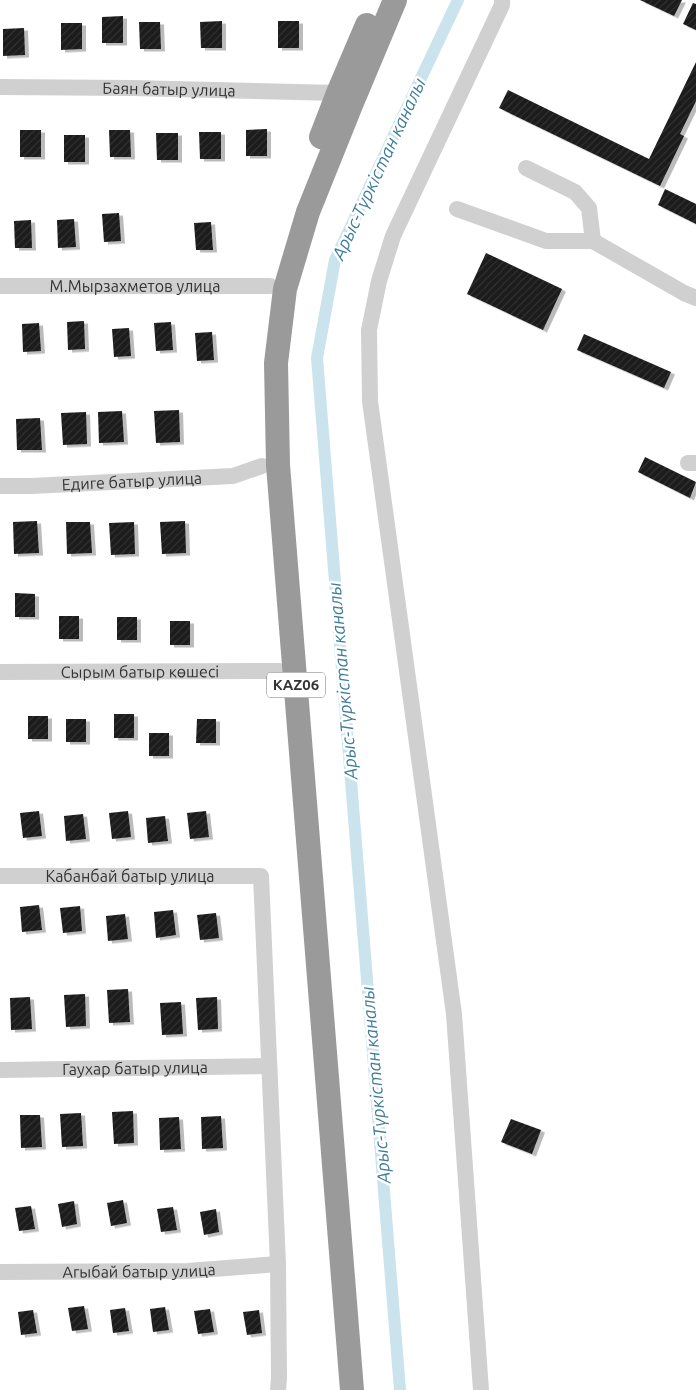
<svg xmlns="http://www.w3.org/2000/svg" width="696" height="1390" viewBox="0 0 696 1390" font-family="Ubuntu,sans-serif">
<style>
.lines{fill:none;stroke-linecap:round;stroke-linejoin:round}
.canal{stroke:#cbe3ec;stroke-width:12}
.building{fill:url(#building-hatch);filter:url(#shadow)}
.minor{stroke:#d0d0d0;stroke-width:16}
.highway{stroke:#9a9a9a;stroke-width:24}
.labels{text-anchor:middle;stroke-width:5;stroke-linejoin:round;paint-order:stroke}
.shield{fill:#fff;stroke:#707070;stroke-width:1}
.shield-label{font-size:15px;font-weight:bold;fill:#333}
.street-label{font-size:16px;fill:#333;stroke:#fff}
.water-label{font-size:18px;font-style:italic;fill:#3e7d98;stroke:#fff}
</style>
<defs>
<pattern id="building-hatch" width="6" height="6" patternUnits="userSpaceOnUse" patternTransform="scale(1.25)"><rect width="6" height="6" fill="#1a1a1a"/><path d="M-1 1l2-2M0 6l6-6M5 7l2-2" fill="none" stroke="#333"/></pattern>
<filter id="shadow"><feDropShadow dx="4" dy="2.5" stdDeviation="0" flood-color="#0004"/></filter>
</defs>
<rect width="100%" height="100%" fill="#fff"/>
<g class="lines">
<path class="canal" d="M400 1390 317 358 335 260 458 0"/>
</g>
<g class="building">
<path d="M640 0H682L674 16Z"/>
<path d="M693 3 696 4V30L683 24Z"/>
<path d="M123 16V43H102V17Z"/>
<path d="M222 21V48H201L200 22Z"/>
<rect x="278" y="21" width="21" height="27"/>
<path d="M139 22H160L161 49H140Z"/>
<path d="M61 23H82V49L61 50Z"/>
<path d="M24 28 25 55 3 56V29Z"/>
<path d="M696 62V101L680 134 684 136 660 186 499 108 508 90 649 159Z"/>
<path d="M267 129V156H246V130Z"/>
<rect x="20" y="130" width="21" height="27"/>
<path d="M109 130H130L131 157H110Z"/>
<path d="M199 132H221V159H200Z"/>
<path d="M156 133H178V160H157Z"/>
<rect x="64" y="135" width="21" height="27"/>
<path d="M665 189 696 204V224L658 205Z"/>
<path d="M119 213 121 241 104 242 102 214Z"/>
<path d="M74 219 76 247 58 248 57 220Z"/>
<path d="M31 220 32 248H15L14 221Z"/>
<path d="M211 222 213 250H196L194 223Z"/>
<path d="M486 253 562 289 543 330 467 294Z"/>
<path d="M84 321 85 349 68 350 67 322Z"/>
<path d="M171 322 173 350 156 351 154 323Z"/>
<path d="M39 323 41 351 23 352 22 324Z"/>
<path d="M129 328 131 356 114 357 112 329Z"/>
<path d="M212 332 214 360 197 361 195 333Z"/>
<path d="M584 334 671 372 664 388 577 350Z"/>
<path d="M179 410 180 442 156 443 154 411Z"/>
<path d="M122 411 124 442 99 443 98 412Z"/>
<path d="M86 412 87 444 63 445 61 413Z"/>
<path d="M40 418 42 450H17L16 419Z"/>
<path d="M645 457 696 482 690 498 638 472Z"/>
<path d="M37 521 39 553 14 554 13 522Z"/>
<path d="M185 521 186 553 162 554 160 522Z"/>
<path d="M66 522H90L92 553 67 554Z"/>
<path d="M134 522 135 554 111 555 109 523Z"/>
<path d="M15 593 35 594V617H15Z"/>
<rect x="59" y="616" width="20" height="23"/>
<rect x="117" y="617" width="20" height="23"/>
<rect x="170" y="621" width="20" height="24"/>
<rect x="114" y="714" width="20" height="24"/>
<rect x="28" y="716" width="20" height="23"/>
<rect x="66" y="719" width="20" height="23"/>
<path d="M197 719H216V743H196Z"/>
<rect x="149" y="733" width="20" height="23"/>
<path d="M39 811 42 836 23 838 20 813Z"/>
<path d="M128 811 131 837 112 839 109 813Z"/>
<path d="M206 811 209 837 190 839 187 813Z"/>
<path d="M83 814 86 839 66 841 64 816Z"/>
<path d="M165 816 168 841 148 843 146 818Z"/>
<path d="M39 905 42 930 22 932 20 907Z"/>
<path d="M80 906 82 931 63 933 60 908Z"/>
<path d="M173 910 176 935 156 938 154 912Z"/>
<path d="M216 913 219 938 200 940 197 915Z"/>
<path d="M125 914 128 939 108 941 106 916Z"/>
<path d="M128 989 130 1022 109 1023 107 990Z"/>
<path d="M85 994 86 1026 66 1027 64 995Z"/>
<path d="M30 997 32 1029 11 1030 10 998Z"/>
<path d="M217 997 218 1029 198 1030 196 998Z"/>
<path d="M181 1002 183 1034 162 1035 160 1003Z"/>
<path d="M133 1111 134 1143 114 1144 112 1112Z"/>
<path d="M81 1113 83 1146 62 1147 60 1114Z"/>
<path d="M20 1115H40L42 1147 21 1148Z"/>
<path d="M221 1116 223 1148 202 1149 201 1117Z"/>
<path d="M179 1117 181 1149 160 1150 159 1118Z"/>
<path d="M511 1119 541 1130 532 1154 501 1142Z"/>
<path d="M123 1200 127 1223 111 1226 107 1203Z"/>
<path d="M74 1201 77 1224 62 1227 58 1204Z"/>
<path d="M31 1206 35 1229 19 1231 15 1208Z"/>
<path d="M173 1207 177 1230 161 1232 157 1209Z"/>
<path d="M216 1209 219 1232 204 1235 200 1212Z"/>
<path d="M84 1306 88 1329 72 1331 68 1308Z"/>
<path d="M165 1307 169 1330 153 1332 150 1309Z"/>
<path d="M125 1308 129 1331 113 1333 110 1310Z"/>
<path d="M210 1309 214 1332 198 1334 194 1311Z"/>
<path d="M33 1310 37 1333 21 1335 18 1312Z"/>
<path d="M259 1310 262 1333 247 1335 243 1312Z"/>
</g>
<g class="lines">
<g class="minor">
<path id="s1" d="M0 87 132 88 338 93"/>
<path d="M526 168 575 192 589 208 593 241"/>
<path d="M457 209 546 241H593L684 293 696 298"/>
<path id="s2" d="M0 286H270"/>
<path d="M688 463H696"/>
<path id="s3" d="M0 486H31L233 476 262 466"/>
<path id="s4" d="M0 672 279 671"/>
<path id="s5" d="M0 876H261L278 1264 279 1378 278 1390"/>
<path id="s6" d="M0 1070 269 1066"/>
<path id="s7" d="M0 1272 188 1271 278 1264"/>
<path d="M481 1390 454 1014 370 401 369 330 379 281 393 236 502 5V0"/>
</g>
<g class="highway">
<path d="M321 137 338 93 367 25"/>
<path d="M352 1390 278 465 276 363 285 289 308 212 351 105 395 0"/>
</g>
</g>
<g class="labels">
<rect class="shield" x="267" y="672.5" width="58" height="25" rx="4"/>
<g class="shield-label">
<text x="296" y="690">KАZ06</text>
</g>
<g class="street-label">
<text dy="6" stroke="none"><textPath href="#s1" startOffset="169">Баян батыр улица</textPath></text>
<text dy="6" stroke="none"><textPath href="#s2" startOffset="135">М.Мырзахметов улица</textPath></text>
<text dy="6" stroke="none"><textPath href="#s3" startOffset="132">Едиге батыр улица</textPath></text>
<text dy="6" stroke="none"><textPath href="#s4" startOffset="140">Сырым батыр көшесі</textPath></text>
<text dy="6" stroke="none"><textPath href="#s5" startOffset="130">Кабанбай батыр улица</textPath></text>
<text dy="6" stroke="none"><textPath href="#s6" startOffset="135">Гаухар батыр улица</textPath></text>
<text dy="6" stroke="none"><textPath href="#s7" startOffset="139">Агыбай батыр улица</textPath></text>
</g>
<g class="water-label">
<text transform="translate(379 169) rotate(-65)" y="6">Арыс-Түркістан каналы</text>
<text transform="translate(343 681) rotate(-95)" y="6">Арыс-Түркістан каналы</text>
<text transform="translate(376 1085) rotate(-95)" y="6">Арыс-Түркістан каналы</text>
</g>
</g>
</svg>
